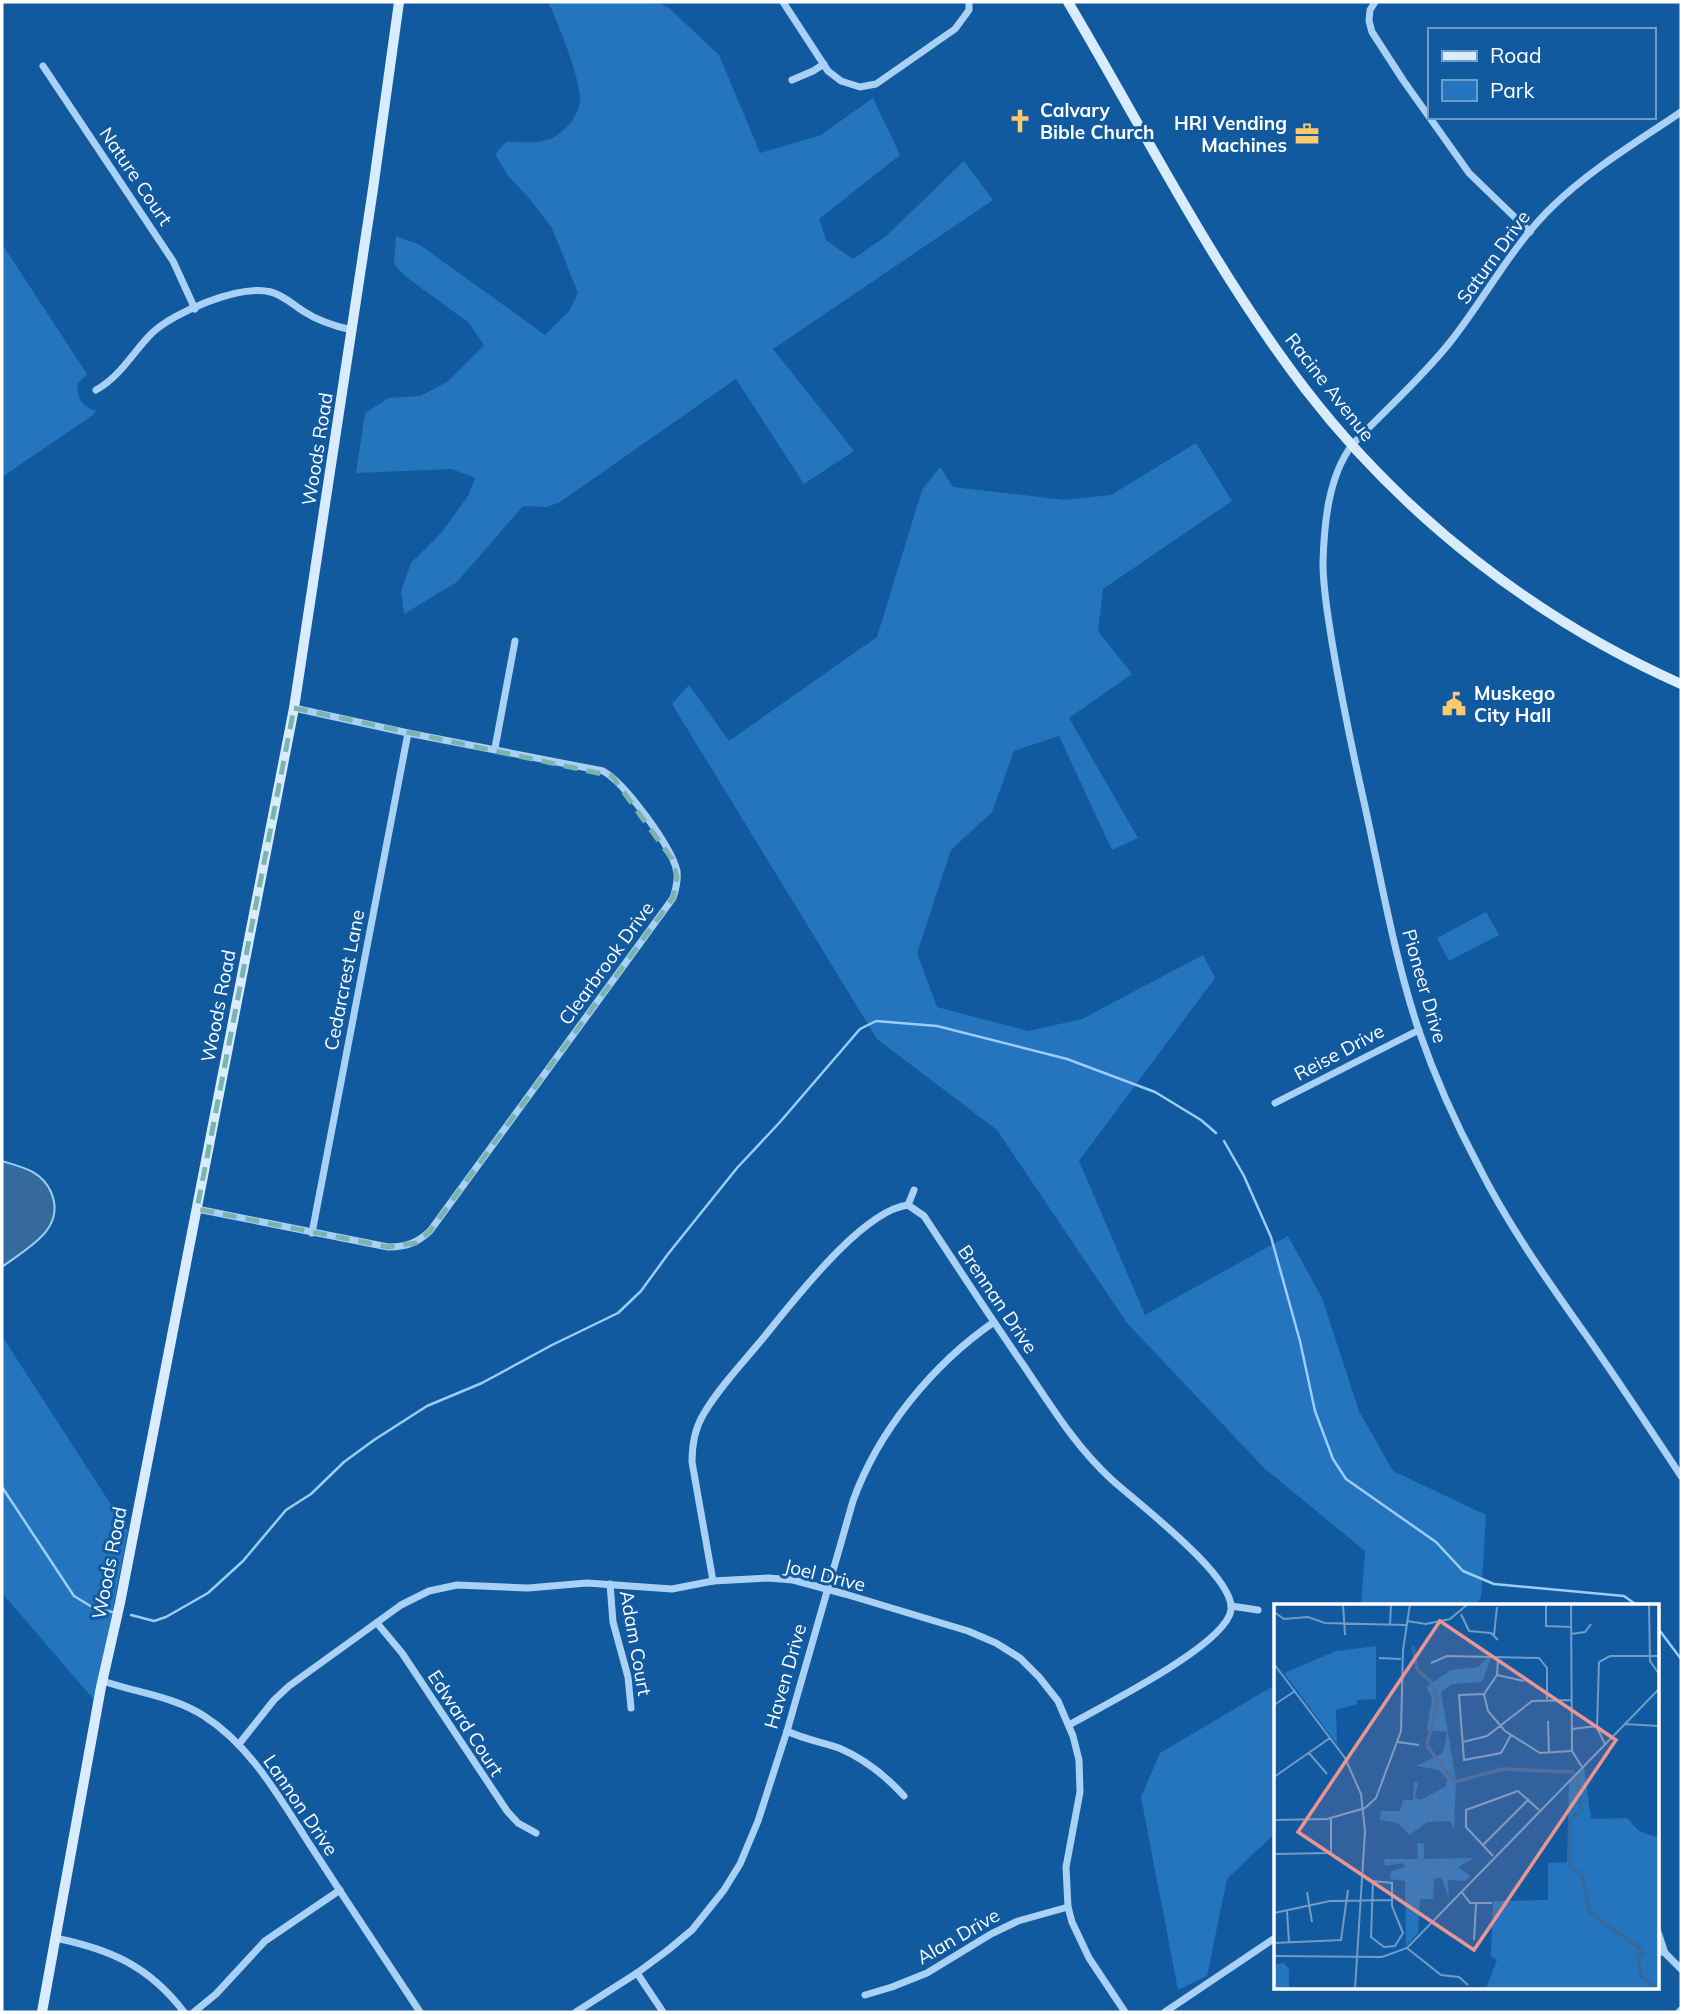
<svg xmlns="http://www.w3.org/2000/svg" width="1683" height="2014" viewBox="0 0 1683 2014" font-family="Mulish,sans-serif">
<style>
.green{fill:#2474be}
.water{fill:#366a9d;stroke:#9bcdf8;stroke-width:2}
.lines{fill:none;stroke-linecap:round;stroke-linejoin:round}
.stream{stroke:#9bcdf8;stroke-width:2.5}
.street{stroke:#a9d1f5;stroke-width:7}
.secondary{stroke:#d9ecfe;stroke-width:10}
.marked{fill:none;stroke:#7bb4af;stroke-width:5;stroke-dasharray:14 9;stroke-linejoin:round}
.labels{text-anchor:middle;stroke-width:6;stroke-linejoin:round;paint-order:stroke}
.poi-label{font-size:19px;font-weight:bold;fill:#fff;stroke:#115aa0;text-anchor:start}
.street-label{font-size:19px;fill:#fff;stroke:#115aa0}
.inset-river{fill:none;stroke:#366a9d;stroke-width:3.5}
.inset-road{fill:none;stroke:#709cc6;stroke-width:2}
.view{fill:#ea9494;fill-opacity:0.15;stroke:#ea9494;stroke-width:3.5}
.inset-edge{fill:none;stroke:#fff;stroke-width:3.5}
</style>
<rect width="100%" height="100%" fill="#115aa0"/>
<g class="green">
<path d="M548 2H656L669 8 719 55 760 153 821 135 873 98 900 155 819 219 826 240 853 259 885 237 964 161 993 200 773 349 854 451 804 484 736 379 560 502 547 507 523 506 457 582 404 614 401 591 411 563 442 532 468 496 475 478 452 469 356 473 365 413 389 398 420 396 447 382 484 345 469 323 405 276 394 264 396 236 420 245 545 335 569 311 578 293 552 228 529 198 508 176 495 154 506 142C522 141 540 145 554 137 568 129 579 115 580 99 581 81 557 19 548 2Z"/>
<path d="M2 244 87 374 78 383C76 397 81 407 96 411L93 415 2 477Z"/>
<path d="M1196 443 1232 501 1103 589 1098 631 1132 674 1069 718 1138 838 1112 850 1059 736 1014 751 992 812 951 850 917 953 937 1007 1028 1031 1082 1019 1203 955 1215 978 1079 1161 1145 1315 1288 1236 1322 1298 1359 1411 1393 1471 1486 1515 1481 1597 1475 1606H1361L1365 1551 1264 1468 1127 1323 997 1130 877 1039 672 704 689 685 729 741 877 637 922 490 940 467 953 487 1065 500 1111 495Z"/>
<path d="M1486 912 1499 935 1449 961 1437 938Z"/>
<path d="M2 1336 128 1531 95 1701 2 1593Z"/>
<path d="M1275 1685V1833L1227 1879 1207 1976 1178 1990 1141 1797 1160 1753Z"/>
</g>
<path class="water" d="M2 1161C22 1167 42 1171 51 1192 67 1229 27 1248 2 1267Z"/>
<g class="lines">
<g class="stream">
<path d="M1224 1141 1244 1176 1271 1237 1300 1341 1315 1411 1333 1459 1346 1479 1436 1542 1463 1571 1494 1584 1624 1596 1638 1606"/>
<path d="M2 1487 74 1596 92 1607 112 1612"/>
<path d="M131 1615 154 1621 166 1617 208 1593 243 1561 286 1510 311 1494 344 1462 374 1440 427 1406 482 1383 552 1345 618 1313 641 1291 668 1254 737 1168 780 1122 860 1029 876 1021 937 1026 1067 1059 1155 1092 1201 1120 1216 1133"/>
<path d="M1657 1627 1681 1659"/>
</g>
<g class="street">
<path d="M783 2 828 71 841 81 860 87 876 84 955 29 969 10V2"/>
<path d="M1375 2 1370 10 1369 21 1372 32 1403 80 1469 173 1530 232"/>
<path d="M43 66 173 261 195 309"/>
<path d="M792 80 813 71 824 64"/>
<path d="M1681 112C1637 142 1591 169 1553 206 1513 244 1485 298 1451 341 1421 379 1385 410 1352 445 1328 477 1324 525 1323 563 1323 590 1328 616 1332 642 1341 695 1352 749 1364 802 1381 878 1394 957 1419 1031 1435 1077 1455 1122 1478 1165 1510 1229 1552 1287 1593 1345 1623 1388 1652 1432 1681 1476"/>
<path d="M96 390C121 376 132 353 152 333 174 312 240 284 271 292 283 295 292 304 303 311 318 321 334 326 352 330"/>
<path d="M495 748 515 641"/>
<path d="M1275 1103 1419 1030"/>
<path d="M908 1205 914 1190"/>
<path d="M197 1209 388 1247C406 1247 417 1243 430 1231L673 898C676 889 678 880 677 871 671 846 625 783 603 771L408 733 294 708"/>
<path d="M312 1233 408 733"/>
<path d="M713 1581 692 1462C692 1445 694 1430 703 1415 718 1389 740 1366 759 1343 790 1306 860 1211 908 1205L924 1216C957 1266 990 1317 1024 1366 1051 1406 1076 1447 1111 1479 1136 1502 1236 1577 1231 1610 1226 1645 1102 1706 1069 1725"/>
<path d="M610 1584 613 1622 628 1677 631 1708"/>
<path d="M1231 1606 1258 1610"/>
<path d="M377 1623 402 1653 507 1811 518 1823 536 1833"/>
<path d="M103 1681C137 1693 173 1696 204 1716 253 1747 283 1804 314 1851 349 1905 385 1959 420 2012"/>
<path d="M787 1731C803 1739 822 1742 839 1748 865 1759 885 1775 904 1796"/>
<path d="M239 1744 274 1700 289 1686 401 1605 429 1591 457 1585 528 1588 587 1583 672 1589 713 1581 768 1578 793 1580 845 1594 968 1631 996 1643 1020 1658 1039 1677 1058 1701 1073 1736 1079 1760 1080 1792 1066 1867 1068 1907 1072 1922 1089 1958 1125 2012"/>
<path d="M1657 1929 1665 1953 1657 1950"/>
<path d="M55 1938C110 1949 149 1966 184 2012"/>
<path d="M1665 1953 1681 1969"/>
<path d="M637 1973 663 2012"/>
<path d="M865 1995 892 1987 927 1973 991 1934 1018 1921 1068 1907"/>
<path d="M194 2012 216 1994 265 1941 340 1890"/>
<path d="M576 2012 637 1973 668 1950 692 1930 724 1890 740 1864 758 1821 787 1731 853 1501C878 1431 933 1364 994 1322"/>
<path d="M1165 2012 1275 1938"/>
<path d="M1679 2012 1681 2010"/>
</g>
<g class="secondary">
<path d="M1068 2C1145 132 1214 270 1306 390 1404 517 1535 619 1681 684"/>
<path d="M42 2012 101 1687 120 1603 294 708 373 189 399 2"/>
</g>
</g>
<path class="marked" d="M294 708 612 776 672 859 677 877 673 898 430 1231 416 1243 388 1247 197 1209Z"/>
<defs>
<g id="church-bare" transform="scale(1.89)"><path d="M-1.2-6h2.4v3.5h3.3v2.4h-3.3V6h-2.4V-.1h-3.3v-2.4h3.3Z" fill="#ffca6d" stroke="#115aa0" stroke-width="2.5" paint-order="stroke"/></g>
<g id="office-bare" transform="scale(1.89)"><path d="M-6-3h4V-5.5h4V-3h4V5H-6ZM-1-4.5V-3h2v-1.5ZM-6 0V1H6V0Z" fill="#ffca6d" stroke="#115aa0" stroke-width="2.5" paint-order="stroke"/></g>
<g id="civic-bare" transform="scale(1.89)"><path d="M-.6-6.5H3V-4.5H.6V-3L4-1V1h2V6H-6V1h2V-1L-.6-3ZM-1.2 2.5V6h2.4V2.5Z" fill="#ffca6d" stroke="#115aa0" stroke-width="2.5" paint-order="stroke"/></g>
</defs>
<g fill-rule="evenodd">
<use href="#church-bare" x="1020" y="121"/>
<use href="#office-bare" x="1307" y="134"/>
<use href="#civic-bare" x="1454" y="704"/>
</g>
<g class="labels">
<g class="poi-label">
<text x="1040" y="117">Calvary<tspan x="1040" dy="22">Bible Church</tspan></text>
<text x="1287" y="130" text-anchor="end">HRI Vending<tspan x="1287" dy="22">Machines</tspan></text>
<text x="1474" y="700">Muskego<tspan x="1474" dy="22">City Hall</tspan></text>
</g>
<g class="street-label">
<text transform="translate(136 176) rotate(56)" y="7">Nature Court</text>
<text transform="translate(1493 257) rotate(-54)" y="7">Saturn Drive</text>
<text transform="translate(1330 387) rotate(52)" y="7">Racine Avenue</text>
<text transform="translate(317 449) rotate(-81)" y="7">Woods Road</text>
<text transform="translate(606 963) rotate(-54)" y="7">Clearbrook Drive</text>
<text transform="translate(344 980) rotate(-79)" y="7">Cedarcrest Lane</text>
<text transform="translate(1425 986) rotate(74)" y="7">Pioneer Drive</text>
<text transform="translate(218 1006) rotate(-79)" y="7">Woods Road</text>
<text transform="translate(1339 1052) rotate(-28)" y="7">Reise Drive</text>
<text transform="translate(998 1299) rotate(56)" y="7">Brennan Drive</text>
<text transform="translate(109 1563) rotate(-79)" y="7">Woods Road</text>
<text transform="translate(825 1575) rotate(14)" y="7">Joel Drive</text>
<text transform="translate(636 1643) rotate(80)" y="7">Adam Court</text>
<text transform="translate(785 1676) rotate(-74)" y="7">Haven Drive</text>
<text transform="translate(466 1723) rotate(57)" y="7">Edward Court</text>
<text transform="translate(301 1805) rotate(56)" y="7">Lannon Drive</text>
<text transform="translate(958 1936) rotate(-30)" y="7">Alan Drive</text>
</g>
</g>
<g transform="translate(1274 1604)">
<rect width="385" height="385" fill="#115aa0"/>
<path d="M102 42V95L83 96V100L62 106 63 140 10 69 62 47ZM213 54 217 55 208 78 178 80 167 88 182 176 180 225 176 217 154 218 135 231 124 219 106 216 107 207H126L129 196H139L140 178 144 179 141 194 147 196 172 182 173 175 165 166 142 162 169 149 173 128 153 126 158 94 152 83 177 66 204 63ZM310 162 317 215 353 214 365 227 385 234V385H212L223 356 217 352 219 297 274 296V259L293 258 295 177ZM143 239H150V255L201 254 184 263 196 272 191 277 174 276 175 294 167 273 160 275 159 295H146L144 329 132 342 131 277 116 275 117 267 131 263 129 259 111 262 110 255H144ZM10 359 15 365V385H0V360Z" fill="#2474be"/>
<path class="inset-river" d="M139 42 143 65 158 79 164 97 153 141M153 142 181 178 228 165 300 168M303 171 307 206 296 216V260L308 272 316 309 363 342 370 351 364 353 367 372 383 385"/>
<path class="inset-road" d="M69 0 71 31M272 0V22L297 23M297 0 298 147 308 163M375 0 376 57 385 70M0 8 10 15 34 13 51 19 132 21M187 10 195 27 217 29 224 36M133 17 152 20 176 15 194 0M116 21 117 0M297 30 311 28 317 20M220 31 223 3M105 54 127 55M224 54 223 71 210 90 214 107 231 127 266 149 297 147M325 58 323 124 331 140M325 58 336 52H385M157 59 173 52 265 54 273 64V95M0 60 71 154 87 190 91 227 81 385M223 71 250 77M210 90 185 91 190 156 227 149 237 131M0 101 21 87M274 117 275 150M350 120 385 122M298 125 323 122M124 138 145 141M189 138 213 132 258 97 298 96M35 149 53 170M0 173 56 134M0 216 53 215 91 204 102 194 127 127 129 46 136 0M209 241 255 195M0 250 57 249V215M219 252 192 223V206L244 187 265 206M99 277 118 279V302L129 329 121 342 110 343 97 333ZM187 287 196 299H218M33 288 38 318M13 306 15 339M0 309 56 297 118 296M200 336 202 300M0 339 67 336 74 286M133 344 167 371 185 373 194 381M0 352 108 353 133 344 385 85"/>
<path class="view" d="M166 17 342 136 200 346 24 228Z"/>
<rect width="385" height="385" class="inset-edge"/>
</g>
<rect width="1683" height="2014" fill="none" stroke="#ffffff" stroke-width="7"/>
<rect x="1428" y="28" width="228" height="91" fill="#115aa0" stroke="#709cc6" stroke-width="2"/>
<rect x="1442" y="51" width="35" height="10" fill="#d9ecfe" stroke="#709cc6" stroke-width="2"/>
<text x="1490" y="63" font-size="21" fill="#ffffff">Road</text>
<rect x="1442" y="80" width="35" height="21" fill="#2474be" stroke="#709cc6" stroke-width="2"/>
<text x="1490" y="98" font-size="21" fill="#ffffff">Park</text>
</svg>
